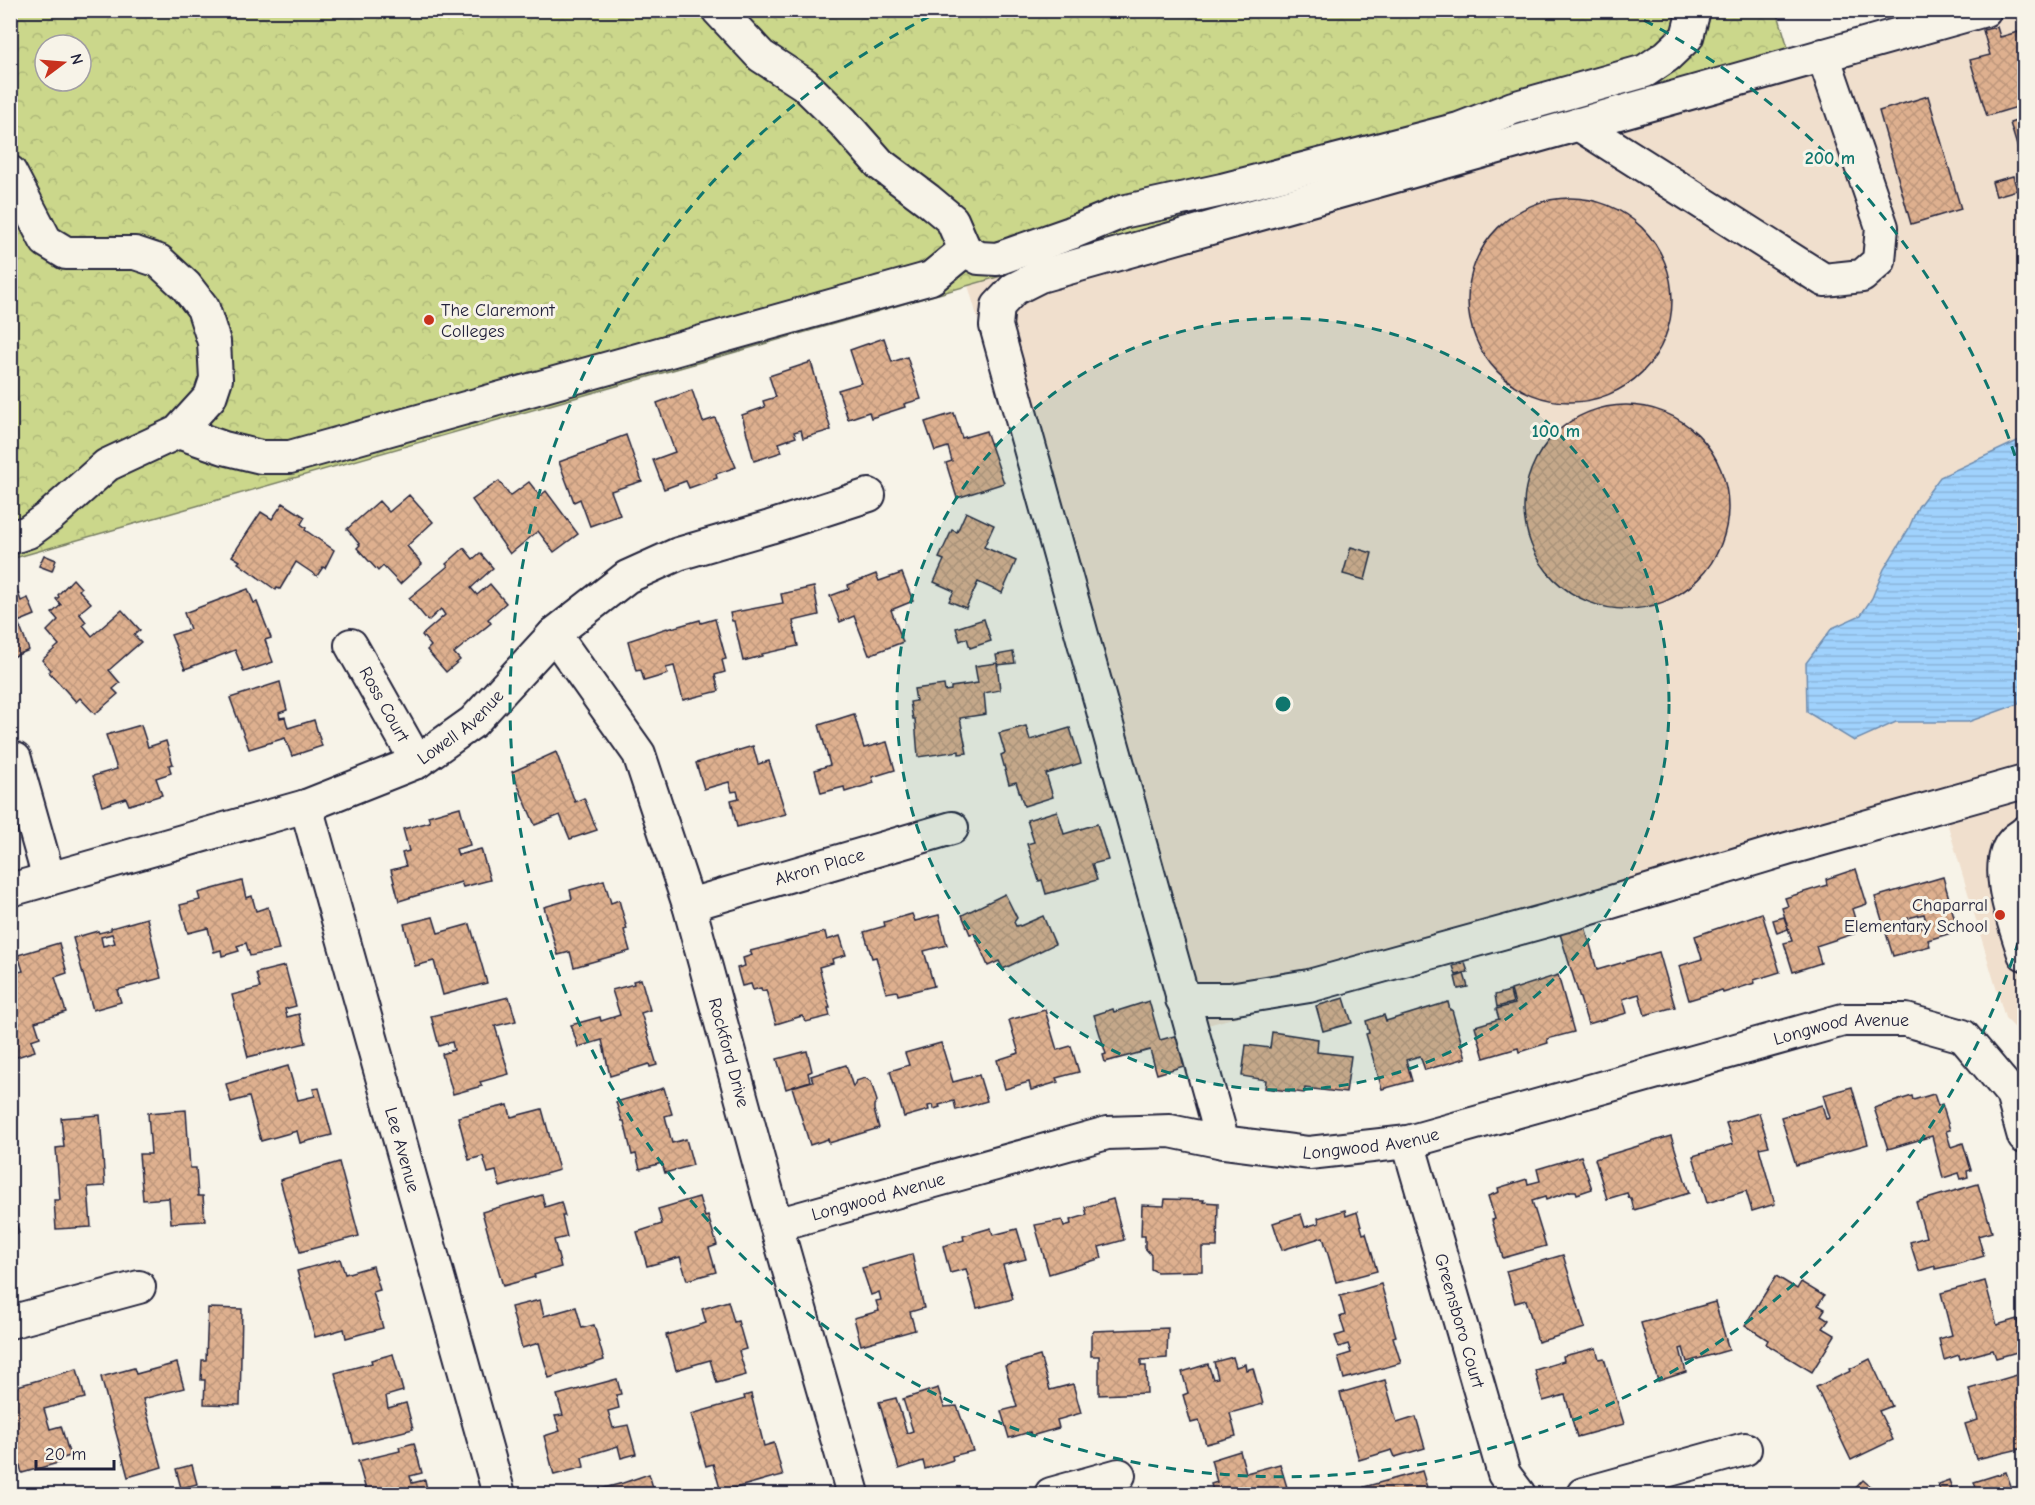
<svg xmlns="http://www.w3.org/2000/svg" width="2035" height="1505" viewBox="0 0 2035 1505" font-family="'Comic Neue',sans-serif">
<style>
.built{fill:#f0dfcd;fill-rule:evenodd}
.forest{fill:url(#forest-crowns);stroke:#767c63;stroke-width:1.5;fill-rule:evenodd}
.water{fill:url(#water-rules);stroke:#6e8caf;stroke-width:1.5}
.building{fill:url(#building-cross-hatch);stroke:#22223b;stroke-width:1.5;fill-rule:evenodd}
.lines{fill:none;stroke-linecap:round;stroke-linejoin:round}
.minor-casing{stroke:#22223b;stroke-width:36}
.minor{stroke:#f7f3e8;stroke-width:32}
.ring{fill:none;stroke:#0f766e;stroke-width:3;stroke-dasharray:10 8}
.poi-dot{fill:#c8321e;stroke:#f7f3e8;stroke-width:2}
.labels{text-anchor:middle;stroke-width:6;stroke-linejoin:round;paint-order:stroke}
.poi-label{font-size:18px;fill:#22223b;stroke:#f7f3e8;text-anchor:start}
.street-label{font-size:18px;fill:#22223b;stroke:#f7f3e8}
.centre{fill:#0f766e;stroke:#f7f3e8;stroke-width:3}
.ring-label{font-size:18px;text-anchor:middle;font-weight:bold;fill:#0f766e;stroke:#f7f3e8;stroke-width:6;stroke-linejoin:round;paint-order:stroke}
</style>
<defs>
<pattern id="forest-crowns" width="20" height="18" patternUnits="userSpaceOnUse" patternTransform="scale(1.5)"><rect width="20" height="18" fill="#cbd78b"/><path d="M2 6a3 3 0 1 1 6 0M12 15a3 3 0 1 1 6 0" fill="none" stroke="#aeb879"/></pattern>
<pattern id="water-rules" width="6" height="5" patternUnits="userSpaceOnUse" patternTransform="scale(1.5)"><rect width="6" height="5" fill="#a0d2fd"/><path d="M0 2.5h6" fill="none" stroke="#8ab4da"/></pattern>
<pattern id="building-cross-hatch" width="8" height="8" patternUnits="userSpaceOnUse" patternTransform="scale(1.5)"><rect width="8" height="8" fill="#deb08f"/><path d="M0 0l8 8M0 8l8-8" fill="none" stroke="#be977c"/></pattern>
</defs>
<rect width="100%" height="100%" fill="#f7f3e8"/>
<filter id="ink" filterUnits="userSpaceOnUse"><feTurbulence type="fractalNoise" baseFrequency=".0167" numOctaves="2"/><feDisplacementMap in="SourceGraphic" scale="12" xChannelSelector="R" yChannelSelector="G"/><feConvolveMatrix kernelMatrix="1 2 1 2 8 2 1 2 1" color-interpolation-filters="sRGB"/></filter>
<g filter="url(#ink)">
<path class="built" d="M1777 10 1789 50 1930 11H2024V1037L2005 1018 1944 812 1184 1032 968 285 11 559V11ZM45 45H81V81H45Z"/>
<path class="forest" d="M11 11H1777L1789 51 11 559ZM45 45H81V81H45Z"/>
<path class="water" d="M2024 438V702L1968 722H1896L1854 741 1807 712 1806 663 1832 628 1861 615 1872 598 1884 569 1908 530 1918 507 1940 477Z"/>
<g class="building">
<path d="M1997 27 2000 37 2018 32 2024 53V105L1987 116 1970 60 1990 55 1983 30Z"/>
<path d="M1928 96 1961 209 1911 224 1879 111Z"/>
<path d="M2024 118V161L2022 162 2010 123Z"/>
<path d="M2013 176 2017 190 1996 196 1992 182Z"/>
<circle cx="1570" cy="300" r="102"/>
<path d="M884 338 892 362 907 357 921 399 904 404 905 407 871 418 869 412 848 419 838 390 861 383 850 350Z"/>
<path d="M811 362 831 430 803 438 801 430 794 432 796 437 779 443 782 452 754 461 742 415 765 407 763 401 776 397 769 376Z"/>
<path d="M692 390 703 422 715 418 736 467 716 474 717 478 689 488 686 481 664 489 653 460 675 452 657 403Z"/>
<circle cx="1626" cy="507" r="102"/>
<path d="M954 413 962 438 986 431 1004 483 957 498 946 463 952 461 948 447 935 451 925 422Z"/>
<path d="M626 435 642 481 611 491 620 515 590 526 580 499 574 502 559 462 608 444 607 442Z"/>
<path d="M499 481 510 496 529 482 540 496 546 491 578 534 554 552 538 531 510 554 472 500Z"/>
<path d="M409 495 433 522 407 546 422 564 400 584 383 566 378 571 357 548 360 545 347 529 379 501 389 512Z"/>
<path d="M283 503 305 517 301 524 306 528 305 530 334 550 325 568 323 567 317 576 296 562 280 589 277 588 276 590 238 563 240 561 232 556 261 512 272 519Z"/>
<path d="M966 512 994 525 984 547 1016 561 1002 593 978 582 966 608 949 601 954 591 934 582 944 560 939 558 952 530 957 532Z"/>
<path d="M1351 547 1372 553 1365 580 1343 574Z"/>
<path d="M464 548 473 559 480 553 493 568 471 588 477 595 490 584 506 603 488 619 491 623 454 653 460 660 446 672 427 650 431 646 422 635 445 615 441 609 428 621 409 598 448 566 446 564Z"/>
<path d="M44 555 56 560 52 571 39 566Z"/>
<path d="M902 573 913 601 891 610 903 642 869 655 854 616 840 622 830 596 849 589 848 585 876 574 879 581Z"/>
<path d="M73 579 81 588 79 590 91 603 79 613 86 622 83 625 92 636 122 610 140 630 134 635 141 642 109 670 120 683 113 689 118 694 95 714 80 698 76 702 49 672 51 670 42 660 59 645 47 631 58 620 52 613 61 605 56 599 59 597 58 595Z"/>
<path d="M814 587 819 615 793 621 798 646 762 654V656L743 661 734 621H732L730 613 783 603 781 594Z"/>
<path d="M248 589 254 603 257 602 271 638 265 640 273 662 244 672 235 650 185 669 171 635 190 629 184 613Z"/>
<path d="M17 590 21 601 28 598 35 615 18 622 29 650 10 658V592Z"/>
<path d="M715 619 726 659 722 660 725 672 715 675 719 691 683 700 674 666 666 668 668 674 644 681 641 670 636 671 628 641 667 628 668 629 700 620 701 623Z"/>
<path d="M984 619 991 641 970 648 967 638 960 641 956 628Z"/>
<path d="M1013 652 1015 663 998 665 996 655Z"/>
<path d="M997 663 1000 690 984 693 986 714 960 718 967 753 959 754V751L918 757 915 719H913L910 702 916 701 914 689 944 685 945 691 951 690V687L978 683 975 666Z"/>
<path d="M280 682 287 710 279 713 280 718 285 717 288 728 314 720 322 746 292 756 285 738 249 749 230 698Z"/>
<path d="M854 714 864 748 887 742 895 770 872 777 874 783 845 792 844 787 821 793 815 770 830 765 819 725Z"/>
<path d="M141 725 148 747 166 741 173 764 169 765 171 773 156 778 162 795 129 805 126 798 102 806 93 776 117 769 106 735Z"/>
<path d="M1026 726 1030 740 1070 728 1081 763 1046 774 1053 797 1024 806 1016 782 1009 784 1001 755 1005 753 999 733Z"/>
<path d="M753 746 758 764 769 761 786 814 737 827 731 800 739 798 737 791 732 792 729 782 704 789 696 763Z"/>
<path d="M556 752 575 802 584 798 597 830 570 839 560 815 535 825 512 772Z"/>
<path d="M460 807 470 845 456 849 458 855 481 849 490 880 463 887 461 882 399 901 391 870 406 866 402 853 409 851 403 829 430 822 428 816Z"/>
<path d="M1057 811 1064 834 1097 824 1108 860 1092 864 1097 880 1046 894 1042 880 1039 881 1027 844 1034 842 1027 820Z"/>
<path d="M1856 869 1867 904 1852 909 1859 932 1816 946 1821 963 1793 972 1784 943 1792 941 1782 908 1788 906 1785 898 1827 885 1826 879Z"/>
<path d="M1943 877 1958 931 1928 940 1930 946 1893 956 1875 897ZM1924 914 1927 926 1911 930 1908 918Z"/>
<path d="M604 880 611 903 619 900 627 929 624 930 630 951 574 967 570 952 558 955 544 907 572 899 570 890Z"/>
<path d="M242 881 246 898 252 896 256 911 268 907 279 950 250 956 246 943 237 946 239 951 222 956 221 950 214 952 208 928 188 933 180 905 200 900 198 893Z"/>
<path d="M1005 894 1017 918 1014 922 1016 926 1019 925 1020 926 1043 916 1055 944 1003 969 999 961 988 966 974 933 970 934 962 915Z"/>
<path d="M1762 913 1780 972 1754 980 1755 983 1723 993 1722 990 1689 1000 1679 966 1702 959 1695 936Z"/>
<path d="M912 914 915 921 939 915 947 945 924 951 934 986 898 995 897 991 886 993 876 957 872 958 864 932 885 926 884 922Z"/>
<path d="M433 917 438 933 470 924 487 983 443 995 434 961 415 966 404 924Z"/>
<path d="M1784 917 1788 929 1777 933 1773 920Z"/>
<path d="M147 918 161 978 117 990 121 1002 93 1010 73 938 98 931 99 933 111 930V928ZM112 934 115 943 103 946 101 937Z"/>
<path d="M1585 926 1597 970 1659 952 1675 1007 1645 1015 1639 994 1623 999 1627 1013 1588 1024 1560 934Z"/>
<path d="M825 932 827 940 840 936 846 955 832 959 833 963 819 967 830 1008H828L830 1016 806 1022 802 1016 776 1024 766 990 762 991 761 988 753 990 751 984 742 986 737 968 745 966 743 958 752 955 750 951Z"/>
<path d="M59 943 67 973 55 977 66 1012 35 1022 40 1037 31 1040 35 1051 11 1059 10 974 23 971 18 955Z"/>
<path d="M1465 963 1468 972 1456 975 1453 966Z"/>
<path d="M285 966 296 1006 285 1009 287 1017 299 1014 306 1043 248 1057 232 995 260 988 256 973Z"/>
<path d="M1464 974 1468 987 1458 989 1455 977Z"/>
<path d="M1558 975 1574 1032 1547 1039 1548 1043 1519 1052 1518 1048 1484 1058 1475 1026 1499 1019 1496 1009 1515 1004 1511 990Z"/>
<path d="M641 979 650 1010 641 1013 657 1065 650 1067 649 1064 610 1076 602 1040 578 1047 571 1025 600 1017 601 1021 620 1015 612 990 634 984 633 981Z"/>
<path d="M1510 991 1513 1003 1497 1007 1495 995Z"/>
<path d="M509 997 516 1021 495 1026 509 1074 480 1082 482 1086 453 1094 442 1054 454 1050 452 1042 439 1046 431 1016Z"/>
<path d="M1344 998 1352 1023 1323 1031 1316 1006Z"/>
<path d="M1149 1001 1160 1040 1178 1035 1187 1065 1157 1074 1150 1050 1105 1062 1103 1055 1106 1054 1094 1015 1113 1009 1114 1012Z"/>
<path d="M1448 1002 1450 1010H1452L1466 1058 1425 1070 1420 1056 1406 1060 1412 1081 1382 1089 1366 1034 1369 1033 1366 1021 1384 1015 1386 1021Z"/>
<path d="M1045 1010 1057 1050 1071 1046 1079 1072 1056 1078 1058 1082 1031 1090 1029 1082 1005 1089 997 1060 1019 1053 1009 1020Z"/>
<path d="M1272 1032 1318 1039 1317 1052 1351 1056 1346 1093 1305 1088 1304 1093 1265 1088 1266 1080 1242 1076 1246 1045 1270 1048Z"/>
<path d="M941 1043 953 1082 979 1075 987 1101 956 1110 954 1101 939 1105 940 1107 934 1109 933 1105 928 1106 929 1110 904 1117 890 1071 909 1065 905 1053Z"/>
<path d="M807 1051 812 1071 808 1073 810 1081 786 1089 777 1059Z"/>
<path d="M846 1065 853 1087 856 1081 865 1078 871 1082 877 1101 874 1105V1110L879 1128 829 1143 828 1139 810 1145 792 1087 813 1081 811 1076Z"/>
<path d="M288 1066 298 1100 315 1096 313 1089 319 1088 332 1135 300 1143 297 1131 261 1141 249 1097 231 1102 226 1084Z"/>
<path d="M1852 1087 1868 1144 1796 1165 1781 1117 1822 1105 1826 1119 1830 1118 1823 1095Z"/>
<path d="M664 1088 672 1114 665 1116 672 1143 686 1139 693 1165 665 1173 662 1163 640 1169 636 1154 632 1155 624 1121H622L616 1102Z"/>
<path d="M1934 1094 1938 1106 1942 1104 1950 1130 1946 1131 1951 1147 1963 1143 1971 1170 1967 1171 1968 1177 1961 1179 1959 1173 1943 1178 1932 1136 1888 1149 1874 1108 1912 1096 1913 1100Z"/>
<path d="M508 1105 511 1117 542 1109 559 1170 500 1187 496 1171 488 1173 483 1156 469 1160 458 1117Z"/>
<path d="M186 1110 190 1168H196L198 1196H203L205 1221 171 1223 169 1198 143 1200 139 1154H151L148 1113Z"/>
<path d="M1759 1113 1769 1146 1759 1148 1775 1204 1752 1211 1746 1191 1707 1203 1693 1156 1733 1144 1726 1123Z"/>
<path d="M100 1115 105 1186 88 1187 91 1227 56 1229 54 1200H60L56 1148 64 1147 61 1118Z"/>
<path d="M1671 1136 1689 1193 1634 1210 1631 1198H1629L1627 1193 1607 1199 1595 1159Z"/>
<path d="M1581 1156 1592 1189 1577 1194 1576 1191H1571L1546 1200 1545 1197 1532 1201 1546 1246 1503 1258 1492 1220 1495 1219 1488 1196 1499 1192 1498 1188 1527 1179 1528 1184 1540 1181 1537 1169Z"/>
<path d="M339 1162 359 1236 300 1252 280 1180Z"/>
<path d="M1978 1184 1992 1232 1978 1236 1984 1256 1958 1264 1935 1269V1266L1919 1271 1910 1242 1926 1237 1916 1202Z"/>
<path d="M542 1195 545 1207 561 1202 565 1216H562L567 1237 554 1240 561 1267 534 1275 535 1277 503 1286 482 1212Z"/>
<path d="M699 1197 705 1217 708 1216 717 1245 709 1248 716 1272 687 1280 680 1257 647 1266 637 1232 662 1224 658 1209Z"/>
<path d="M1113 1199 1124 1240 1099 1247 1102 1258 1049 1274 1035 1225 1062 1220 1064 1226 1071 1224 1070 1220 1087 1215 1085 1207Z"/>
<path d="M1165 1199 1204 1200 1203 1202 1218 1203 1217 1247H1202V1271L1157 1272 1151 1269V1255L1145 1248V1236H1141L1142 1205 1164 1206Z"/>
<path d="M10 1202 19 1233 10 1235Z"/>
<path d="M1345 1210 1346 1216 1357 1212 1363 1234 1366 1233 1377 1271 1336 1282 1323 1237 1282 1250 1273 1223 1301 1214 1305 1227 1319 1223 1318 1218Z"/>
<path d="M991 1228 993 1235 1017 1229 1026 1259 1003 1265 1013 1299 977 1308 966 1269 950 1273 943 1246 964 1240 963 1236Z"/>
<path d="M912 1254 924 1308 910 1312 915 1330 861 1345 854 1318 879 1311 876 1301 881 1300 879 1292 871 1295 862 1268Z"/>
<path d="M1563 1255 1585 1328 1538 1342 1526 1300 1515 1303 1506 1271Z"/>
<path d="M340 1259 345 1274 373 1266 380 1290 373 1292 383 1328 346 1338 344 1329 315 1337 297 1271Z"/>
<path d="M1776 1276 1797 1289 1801 1282 1824 1296 1818 1305 1825 1309 1821 1315 1829 1320 1823 1328 1835 1335 1812 1372 1766 1344 1768 1340 1745 1325Z"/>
<path d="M1985 1281 1997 1325 2017 1319 2024 1350 1996 1358 1993 1350 1960 1359 1959 1355 1944 1360 1939 1339 1952 1335 1941 1293Z"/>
<path d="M1381 1284 1396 1336 1393 1337 1401 1363 1344 1379 1338 1357 1351 1353 1348 1344 1339 1347 1335 1336 1345 1333 1340 1317 1345 1315 1340 1296Z"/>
<path d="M540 1300 544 1316 576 1307 582 1328 594 1325 604 1360 549 1378 539 1343 522 1348 511 1307Z"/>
<path d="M728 1301 734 1322 738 1321 746 1349 739 1351 746 1375 717 1383 710 1360 676 1370 666 1335 706 1323 702 1309Z"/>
<path d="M1715 1302 1729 1350 1687 1362 1683 1348 1680 1349 1686 1372 1658 1381 1641 1323Z"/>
<path d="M208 1308 242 1309 240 1405 204 1404 205 1380H201L202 1360H206Z"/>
<path d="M1168 1328 1167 1358 1141 1360V1366H1146L1147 1393 1099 1395V1356H1091V1335L1094 1331Z"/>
<path d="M1596 1348 1599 1359 1604 1358 1624 1424 1577 1437 1565 1395 1543 1401 1535 1370 1564 1361 1563 1356Z"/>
<path d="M393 1354 403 1391 386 1396 388 1408 406 1403 413 1429 354 1444 335 1373 372 1363 371 1360Z"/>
<path d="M1040 1356 1050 1390 1073 1384 1081 1413 1057 1420 1059 1428 1031 1436 1030 1432 1009 1438 1001 1411 1017 1407 1005 1366Z"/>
<path d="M1233 1357 1236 1367 1245 1364 1246 1370 1253 1368 1263 1404 1230 1413 1236 1436 1206 1444 1199 1421 1191 1423 1183 1395 1188 1393 1182 1372 1208 1364 1213 1379 1218 1378 1214 1362Z"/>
<path d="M1870 1359 1892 1406 1879 1411 1893 1440 1851 1460 1816 1387 1851 1371 1850 1369Z"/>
<path d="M177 1363 184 1388 143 1399 162 1467 128 1477 101 1377 134 1368 136 1374Z"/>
<path d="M77 1369 85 1398 44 1409 50 1429 61 1426 70 1456 57 1460 58 1463 22 1473 10 1431V1401L17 1399 14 1387Z"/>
<path d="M2023 1370H2024V1448L1976 1459 1965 1424 1978 1420 1969 1389 2024 1373Z"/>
<path d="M617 1379 621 1394 616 1395 619 1408 608 1411 613 1428 628 1425 636 1454 621 1458 618 1446 582 1457 584 1467 554 1475 544 1436 560 1431 555 1416 563 1415 557 1395Z"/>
<path d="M1385 1380 1397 1423 1416 1417 1425 1448 1395 1457 1392 1450 1359 1460 1340 1393Z"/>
<path d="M938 1388 944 1407 957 1406 973 1451 952 1456 953 1460 925 1469 923 1461 899 1469 879 1402 896 1398 907 1433 913 1431 903 1399Z"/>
<path d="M751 1394 764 1446 774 1443 783 1476 775 1478 774 1477 721 1492 713 1464 706 1466 691 1414 745 1399 744 1396Z"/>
<path d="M414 1443 422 1473 410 1476 412 1483 425 1480 428 1494H367L358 1461 400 1451 399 1447Z"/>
<path d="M1240 1451 1246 1473 1280 1464 1289 1494H1214L1211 1484 1217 1482 1211 1460Z"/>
<path d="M192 1465 197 1484 181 1488 176 1469Z"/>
<path d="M1422 1471 1429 1494H1367L1364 1487Z"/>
<path d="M2006 1472 2014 1494H1978L1974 1482Z"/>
<path d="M649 1474 655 1494H581L623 1483Z"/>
<path d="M1863 1480 1879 1494H1850Z"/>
<path d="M1949 1480 1954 1494H1941L1938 1484Z"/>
</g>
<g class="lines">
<g class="minor-casing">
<g id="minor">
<path d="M718 10 761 56 804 84 843 122 880 164 928 200 952 220 965 250 979 258 997 259 1071 233 1122 212 1222 190 1459 129 1513 108 1645 71 1667 56 1687 37 1694 10"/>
<path d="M1578 124 1824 280 1862 276 1879 261 1882 227 1823 55"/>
<path d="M10 172 46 241 66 253H135L159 261 186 286 203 308 214 342 216 379 210 397 178 432 107 465 50 516 28 532 10 538"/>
<path d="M178 432 224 448 261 457H290L931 278 965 250"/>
<path id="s1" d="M554 634 639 754 689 905 776 1225 853 1494"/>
<path id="s2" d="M351 645 417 762"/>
<path d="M15 759 49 879"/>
<path id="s3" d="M306 806 499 1494"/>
<path d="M2024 833C2021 836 2016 838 2013 842 1991 866 2016 927 2024 954"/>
<path id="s4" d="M10 890 306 806 417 762 473 722 554 634 627 577 678 554 770 527 869 495"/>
<path id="s5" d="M689 905 952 828"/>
<path d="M1182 999H1230L1309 986 1578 912 1787 849 2024 782"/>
<path d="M1223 1142 996 326 998 306 1014 289 1040 276 1985 10"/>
<path id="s6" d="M1408 1142 1504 1474 1519 1494"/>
<path id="s7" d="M776 1225 1107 1133 1170 1131 1223 1142 1309 1153 1408 1142 1843 1020H1906L1963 1036 2012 1094 2024 1137"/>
<path d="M10 1322 139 1287"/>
<path d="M1051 1494 1119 1475"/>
<path d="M1583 1494 1745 1449"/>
</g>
</g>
<use href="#minor" class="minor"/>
</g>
</g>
<circle cx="1283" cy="704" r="386" fill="#0f766e" fill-opacity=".12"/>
<g class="ring">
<circle cx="1283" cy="704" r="386"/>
<path d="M2024 924A773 773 0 1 1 938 12M1628 12A773 773 0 0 1 2024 484"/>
</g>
<g class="poi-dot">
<circle cx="429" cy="320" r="6"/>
<circle cx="2000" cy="915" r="6"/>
</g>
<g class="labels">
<g class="poi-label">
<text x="441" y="316">The Claremont<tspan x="441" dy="21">Colleges</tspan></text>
<text x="1988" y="911" text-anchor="end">Chaparral<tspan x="1988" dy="21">Elementary School</tspan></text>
</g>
<g class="street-label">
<text dy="6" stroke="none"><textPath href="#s2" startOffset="68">Ross Court</textPath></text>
<text dy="6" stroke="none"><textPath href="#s4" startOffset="483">Lowell Avenue</textPath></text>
<text dy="6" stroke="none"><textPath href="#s5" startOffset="136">Akron Place</textPath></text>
<text dy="6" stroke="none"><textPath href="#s7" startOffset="1096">Longwood Avenue</textPath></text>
<text dy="6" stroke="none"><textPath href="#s1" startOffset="459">Rockford Drive</textPath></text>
<text dy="6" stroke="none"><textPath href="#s7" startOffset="610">Longwood Avenue</textPath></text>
<text dy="6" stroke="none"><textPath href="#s3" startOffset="357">Lee Avenue</textPath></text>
<text dy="6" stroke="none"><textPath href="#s7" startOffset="106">Longwood Avenue</textPath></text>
<text dy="6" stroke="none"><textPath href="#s6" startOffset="186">Greensboro Court</textPath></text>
</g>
</g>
<circle cx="1283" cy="704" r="9" class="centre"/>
<g class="ring-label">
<text x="1830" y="164">200 m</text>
<text x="1556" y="437">100 m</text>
</g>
<rect width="2035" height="1505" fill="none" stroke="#f7f3e8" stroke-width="36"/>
<rect x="18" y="18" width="1999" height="1469" fill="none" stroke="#22223b" stroke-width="2" filter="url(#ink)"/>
<g transform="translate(63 63) rotate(74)"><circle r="28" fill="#f7f3e8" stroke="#a29fa3" stroke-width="1.5"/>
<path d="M0-4.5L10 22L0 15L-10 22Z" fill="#c8321e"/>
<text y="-9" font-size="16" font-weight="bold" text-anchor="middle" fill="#22223b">N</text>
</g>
<path d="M36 1460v9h78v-9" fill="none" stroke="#22223b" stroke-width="3"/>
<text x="45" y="1460" font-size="18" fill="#22223b" stroke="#f7f3e8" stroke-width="4.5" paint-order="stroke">20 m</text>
</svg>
